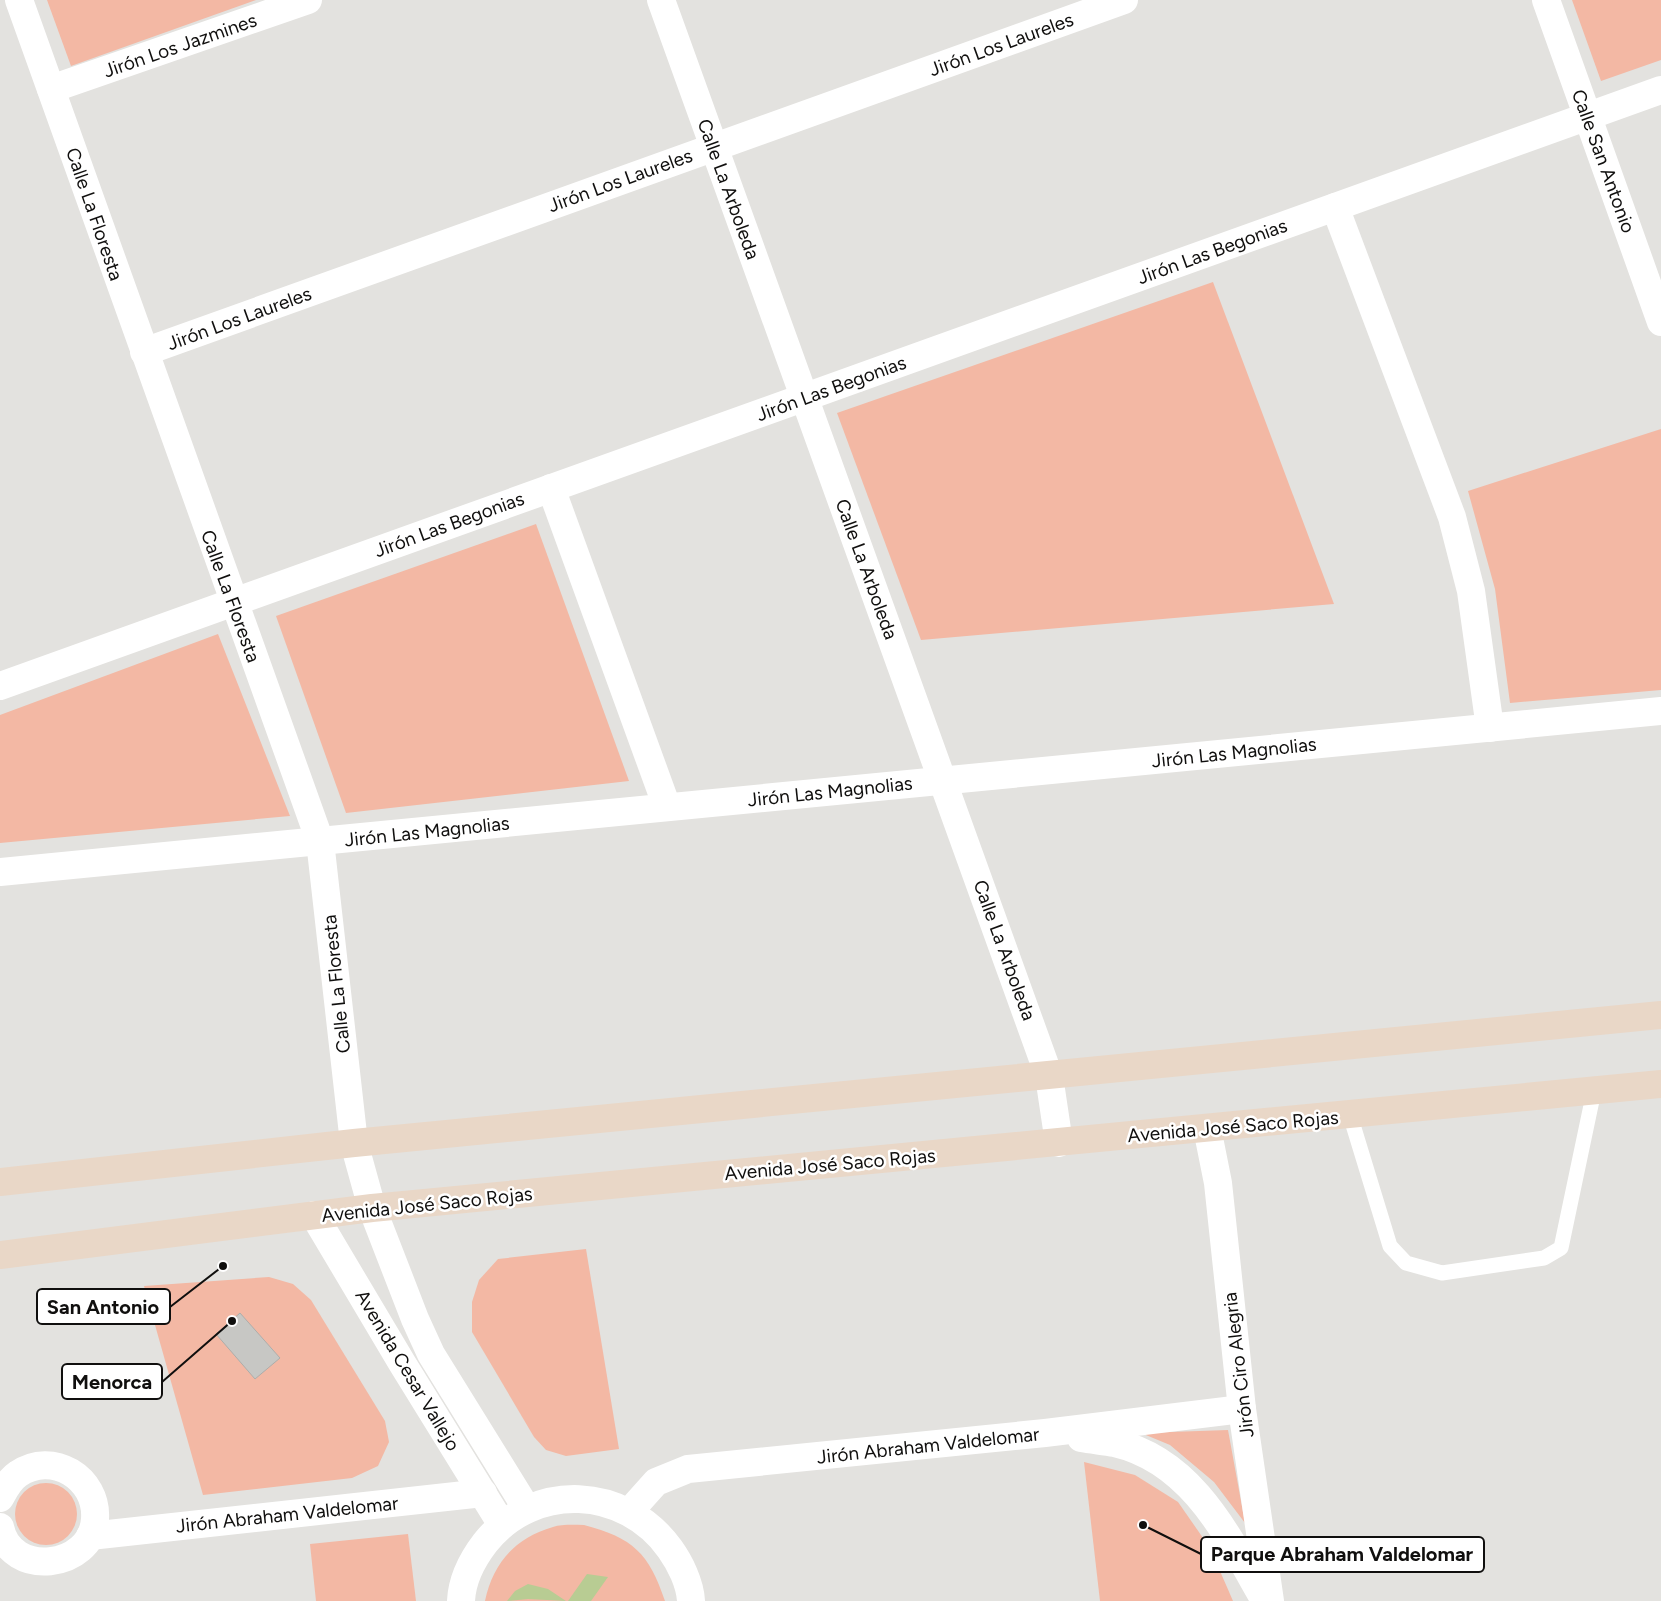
<svg xmlns="http://www.w3.org/2000/svg" width="1661" height="1601" viewBox="0 0 1661 1601" font-family="Figtree,sans-serif">
<style>
.green{fill:#f3b8a4}
.water{fill:#b8cc93}
.building{fill:#c7c7c4;stroke:#adadaa}
.lines{fill:none;stroke-linecap:round;stroke-linejoin:round}
.service{stroke:#fff;stroke-width:15}
.minor{stroke:#fff;stroke-width:28}
.tertiary{stroke:#fff;stroke-width:28}
.secondary{stroke:#e9d7c7;stroke-width:28}
.labels{text-anchor:middle;stroke-width:5;stroke-linejoin:round;paint-order:stroke}
.street-label{font-size:19px;fill:#100f0e;stroke:#fff}
.leader{fill:none;stroke:#100f0e;stroke-width:2}
.callout-dot{fill:#100f0e;stroke:#fff;stroke-width:2}
.callout{fill:#fff;stroke:#100f0e;stroke-width:2}
.callout-label{font-size:20px;text-anchor:middle;font-weight:bold;fill:#100f0e}
</style>
<rect width="100%" height="100%" fill="#e3e2df"/>
<g class="green">
<path d="M47 0H256L71 66Z"/>
<path d="M1572 0H1661V60L1601 81Z"/>
<path d="M1213 282 1334 604 921 640 837 413Z"/>
<path d="M1661 429V690L1510 703 1495 589 1468 491Z"/>
<path d="M536 524 629 781 346 813 276 616Z"/>
<path d="M218 634 290 816 0 843V715Z"/>
<path d="M586 1249 619 1449 566 1456 546 1450 534 1437 472 1332V1302L479 1280 498 1259Z"/>
<path d="M269 1277 293 1284 311 1300 385 1421 389 1442 378 1466 352 1478 203 1495 144 1286Z"/>
<path d="M1228 1430 1245 1523 1214 1482 1170 1445 1141 1433Z"/>
<path d="M1084 1462 1135 1475 1178 1502 1210 1548 1233 1601H1100Z"/>
<circle cx="46" cy="1514" r="31"/>
<path d="M584 1525C633 1538 649 1553 665 1601H485C493 1563 515 1538 553 1527 562 1524 574 1525 584 1525Z"/>
<path d="M408 1534 416 1601H316L310 1544Z"/>
</g>
<g class="water">
<path d="M587 1574 608 1577 591 1601H568Z"/>
<path d="M528 1584 548 1589 566 1601 528 1599 507 1601 515 1591Z"/>
</g>
<path class="building" d="M240 1313 280 1358 255 1379 216 1334Z"/>
<g class="lines">
<path class="service" d="M1350 1115 1390 1246 1406 1263 1442 1273 1544 1258 1561 1248 1594 1091"/>
<g class="minor">
<path d="M19 0 320 841 354 1143 372 1208"/>
<path d="M661 0 1049 1076 1059 1143"/>
<path d="M1546 0 1661 322"/>
<path d="M51 89 308 0"/>
<path d="M1335 207 1452 517 1471 591 1490 728"/>
<path d="M144 352 1124 0"/>
<path d="M551 488 667 807"/>
<path d="M0 686 1661 90"/>
<path d="M0 872 1661 711"/>
<path d="M1207 1128 1218 1183 1242 1409 1270 1601"/>
<path d="M1081 1438C1092 1440 1104 1441 1115 1443 1193 1461 1228 1537 1264 1599"/>
<path d="M0 1498C5 1489 9 1480 18 1474 52 1450 98 1478 95 1519 92 1569 10 1579 0 1527"/>
<path d="M630 1511 656 1482 688 1469 1045 1433 1242 1409"/>
<path d="M90 1536 483 1493"/>
</g>
<g class="tertiary">
<path d="M372 1208 415 1319 431 1354 527 1509"/>
<path d="M314 1215 402 1363 502 1525"/>
<path d="M461 1601C462 1579 472 1560 485 1543 534 1481 625 1486 670 1549 680 1563 690 1583 691 1601"/>
</g>
<g class="secondary">
<path d="M0 1182 354 1143 1661 1015"/>
<path d="M0 1255 372 1208 1661 1084"/>
</g>
</g>
<g class="labels">
<g class="street-label">
<text transform="translate(1001 44) rotate(-20)" y="7">Jirón Los Laureles</text>
<text transform="translate(180 45) rotate(-19)" y="7">Jirón Los Jazmines</text>
<text transform="translate(1604 161) rotate(70)" y="7">Calle San Antonio</text>
<text transform="translate(620 180) rotate(-20)" y="7">Jirón Los Laureles</text>
<text transform="translate(729 189) rotate(70)" y="7">Calle La Arboleda</text>
<text transform="translate(95 214) rotate(71)" y="7">Calle La Floresta</text>
<text transform="translate(1212 251) rotate(-20)" y="7">Jirón Las Begonias</text>
<text transform="translate(239 318) rotate(-20)" y="7">Jirón Los Laureles</text>
<text transform="translate(831 388) rotate(-20)" y="7">Jirón Las Begonias</text>
<text transform="translate(449 524) rotate(-20)" y="7">Jirón Las Begonias</text>
<text transform="translate(867 569) rotate(70)" y="7">Calle La Arboleda</text>
<text transform="translate(231 596) rotate(70)" y="7">Calle La Floresta</text>
<text transform="translate(1234 752) rotate(-6)" y="7">Jirón Las Magnolias</text>
<text transform="translate(830 791) rotate(-6)" y="7">Jirón Las Magnolias</text>
<text transform="translate(427 831) rotate(-6)" y="7">Jirón Las Magnolias</text>
<text transform="translate(1005 950) rotate(70)" y="7">Calle La Arboleda</text>
<text transform="translate(336 984) rotate(-96)" y="7">Calle La Floresta</text>
<text transform="translate(1233 1126) rotate(-5)" y="7">Avenida José Saco Rojas</text>
<text transform="translate(830 1164) rotate(-5)" y="7">Avenida José Saco Rojas</text>
<text transform="translate(427 1204) rotate(-6)" y="7">Avenida José Saco Rojas</text>
<text transform="translate(1238 1365) rotate(-97)" y="7">Jirón Ciro Alegria</text>
<text transform="translate(408 1370) rotate(59)" y="7">Avenida Cesar Vallejo</text>
<text transform="translate(928 1445) rotate(-6)" y="7">Jirón Abraham Valdelomar</text>
<text transform="translate(287 1514) rotate(-6)" y="7">Jirón Abraham Valdelomar</text>
</g>
</g>
<path class="leader" d="M223 1266L170 1307M232 1321L162 1382M1143 1525L1201 1554"/>
<g class="callout-dot">
<circle cx="223" cy="1266" r="5"/>
<circle cx="232" cy="1321" r="5"/>
<circle cx="1143" cy="1525" r="5"/>
</g>
<g class="callout">
<rect x="37" y="1289" width="133" height="35" rx="5"/>
<rect x="62" y="1364" width="100" height="35" rx="5"/>
<rect x="1201" y="1537" width="283" height="35" rx="5"/>
</g>
<g class="callout-label">
<text x="103" y="1314">San Antonio</text>
<text x="112" y="1389">Menorca</text>
<text x="1342" y="1561">Parque Abraham Valdelomar</text>
</g>
</svg>
